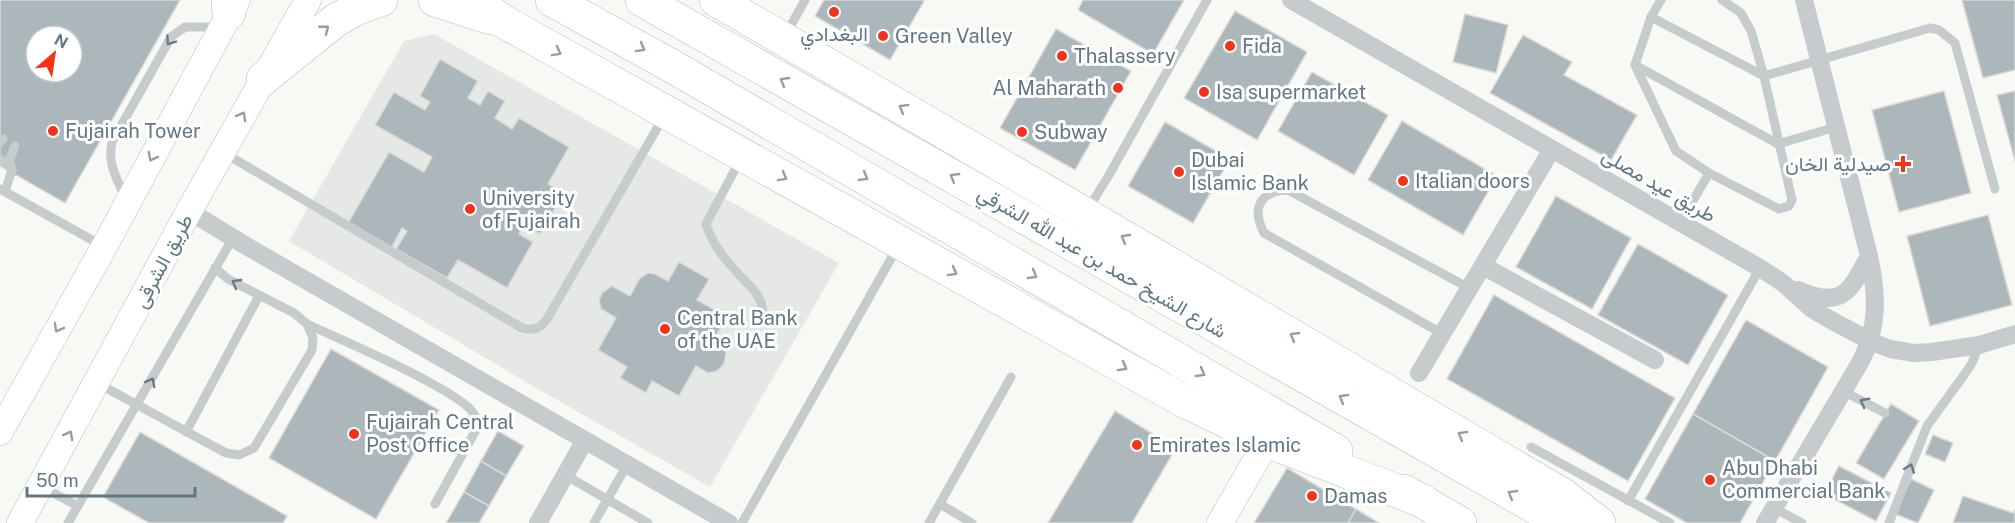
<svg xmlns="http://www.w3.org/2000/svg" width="2015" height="523" viewBox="0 0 2015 523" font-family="'Public Sans',Vazirmatn,sans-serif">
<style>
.built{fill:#e6e8e6}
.building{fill:#abb7bb;stroke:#dadad7;stroke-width:1.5;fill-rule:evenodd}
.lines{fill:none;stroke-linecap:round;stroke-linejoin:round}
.secondary-casing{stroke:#b7bfc2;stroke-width:27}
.highway-casing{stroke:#b8bdbf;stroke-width:34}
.lane{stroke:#c6cbce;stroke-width:9}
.street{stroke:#c6cbce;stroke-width:18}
.secondary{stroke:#fff;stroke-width:26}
.highway{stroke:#fff;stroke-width:33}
.oneway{stroke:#90a0a8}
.oneway2{stroke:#657c87}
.poi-dot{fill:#f4321a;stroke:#fff;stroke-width:2}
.labels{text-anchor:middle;stroke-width:6;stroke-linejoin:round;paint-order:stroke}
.poi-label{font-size:20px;fill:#607883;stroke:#fff;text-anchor:start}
.street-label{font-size:20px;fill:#607883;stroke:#fff}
</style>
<rect width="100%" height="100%" fill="#f8f8f5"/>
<path class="built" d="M434 34 839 263 710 487 531 385 289 241 404 41Z"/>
<g class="building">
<path d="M0 0H180L65 203 0 166ZM36 36H72V72H36Z"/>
<path d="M824 0H922L924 1 890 60 815 16Z"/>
<path d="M1083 0H1184L1153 54 1078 10Z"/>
<path d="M1962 0H2015V70L1983 78Z"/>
<path d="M1235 11 1307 52 1257 140 1184 98Z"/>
<path d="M1465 14 1508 25 1496 73 1453 62Z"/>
<path d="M1056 29 1131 71 1075 170 1000 128Z"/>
<path d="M1523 35 1572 62 1564 75 1637 115 1611 160 1490 93Z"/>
<path d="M440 59 478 81 468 98 480 105 488 91 505 101 495 118 512 129 519 118 569 147 548 184 564 193 540 234 524 225 519 234 533 242 507 288 458 260 447 278 396 249 407 231 402 228 392 247 348 223 389 152 424 172 432 157 375 125 394 92 425 110 430 102 420 96Z"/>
<path d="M1312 72 1388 115 1354 175 1278 131Z"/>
<path d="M1944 91 1971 193 1899 212 1872 110Z"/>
<path d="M2015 91V161L1997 95Z"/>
<path d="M1402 121 1497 176 1463 235 1368 180Z"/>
<path d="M1165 122 1230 159 1193 223 1128 186Z"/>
<path d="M1556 196 1631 238 1592 309 1516 267Z"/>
<path d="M1988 215 2012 305 1930 326 1907 236Z"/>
<path d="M1638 244 1728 295 1688 365 1598 315Z"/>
<path d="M679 262 709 279 697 300 727 317 713 341 723 347 726 353 724 364 717 371 708 373 696 366 679 396 652 381 646 393 620 378 627 367 598 350 616 318 601 309 599 301 602 293 612 286 630 296 640 278 648 273 655 274 668 281Z"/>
<path d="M1494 295 1675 398 1628 481 1447 379Z"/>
<path d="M1746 320 1828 367 1775 461 1693 414Z"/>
<path d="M331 349 439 410 376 519 269 458Z"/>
<path d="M1891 404 1919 421 1884 479 1856 463Z"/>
<path d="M1115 411 1176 448 1132 523H1048Z"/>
<path d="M1693 414 1775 461 1740 523H1687L1645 499Z"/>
<path d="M498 431 524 446 506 476 481 461Z"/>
<path d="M140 432 287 516 283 523H149L103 497Z"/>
<path d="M1933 435 1953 443 1945 462 1925 454Z"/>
<path d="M481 461 506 476 489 506 464 492Z"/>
<path d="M1839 466 1891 493 1876 521 1824 494Z"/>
<path d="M1287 468 1356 509 1348 523H1254Z"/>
<path d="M1911 479 1934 490 1918 523 1895 514Z"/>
<path d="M464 492 489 506 479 523H446Z"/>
<path d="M1963 496 2013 513 2015 509V523H1953Z"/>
<path d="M1356 509 1379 523H1348Z"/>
</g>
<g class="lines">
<g class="secondary-casing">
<g id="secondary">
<path d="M0 432 104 247 237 0"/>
<path d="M20 523 189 211 308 0"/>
<path d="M1220 523 1267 441"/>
</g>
</g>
<g class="highway-casing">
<g id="highway">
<path d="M228 0 229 13"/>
<path d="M435 0 491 18"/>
<path d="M472 0 506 23 1186 402 1267 441 1423 501"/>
<path d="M552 0 670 65 1336 451"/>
<path d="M642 0 1563 523"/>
<path d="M716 0 1085 214 1563 495 1599 523"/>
<path d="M263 79 336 20 358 8 381 0"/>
<path d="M1404 491 1460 523"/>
</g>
</g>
<g class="lane">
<path d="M1661 0 1651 17 1635 65 1676 151 1709 173 1779 209 1789 206 1792 200 1764 76 1751 31 1741 13 1722 0"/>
<path d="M1651 17 1764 76 1930 28 1939 30 1955 43 1995 189"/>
<path d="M786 34 805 0"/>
<path d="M1635 65 1778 144 1836 127"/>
<path d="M0 142 3 139"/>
<path d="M224 153 522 328C533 331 540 329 547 319L663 118"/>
<path d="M0 159 11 166 12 170 5 191"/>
<path d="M740 160 706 224C711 241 722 256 734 269 742 279 753 286 759 298 763 304 763 314 764 321"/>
<path d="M11 166 10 159 15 146"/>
<path d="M0 189 103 246"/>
<path d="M126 199C117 179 107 164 112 142L171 37 185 27H219"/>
<path d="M1088 209 1109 175 1207 0"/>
<path d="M1680 223 1709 173"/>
<path d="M307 324C337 338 462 391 474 414 476 417 476 424 477 428L435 504"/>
<path d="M1443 334 1264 233C1251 208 1260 191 1288 190L1469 288"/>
<path d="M97 383 226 453 239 455 254 448 312 350 313 338 307 324 294 313 228 279 215 268"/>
<path d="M1843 391 1885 413"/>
<path d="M186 432 259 296"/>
<path d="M1531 447 1670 523"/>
<path d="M565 475 648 523"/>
<path d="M42 487 78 506"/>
<path d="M1628 501 1760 268"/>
<path d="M940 504 972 523"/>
<path d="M1774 508 1802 523"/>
<path d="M68 523 233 238"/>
<path d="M594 523 627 465"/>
<path d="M742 523 897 248"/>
<path d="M929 523 1011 377"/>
<path d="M1889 523 1927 426 1964 375 1972 363 1979 345"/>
</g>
<g class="street">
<path d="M1291 0 1760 268 1783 283 1812 309 1829 319 1870 341 1890 349 1914 353 1932 352 1979 345 2015 334"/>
<path d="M189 211 248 247 729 523"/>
<path d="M1483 266 1655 360"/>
<path d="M1798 290C1842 309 1849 293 1869 256"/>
<path d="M1419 373 1552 149"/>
<path d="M538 523 585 440"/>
<path d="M1765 523 1861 361C1879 326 1877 293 1869 256L1804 0"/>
</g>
<use href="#secondary" class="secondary"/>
<use href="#highway" class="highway"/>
</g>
<defs><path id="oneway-chevron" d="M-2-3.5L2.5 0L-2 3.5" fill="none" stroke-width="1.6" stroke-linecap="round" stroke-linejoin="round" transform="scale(1.5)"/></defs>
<g class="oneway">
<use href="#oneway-chevron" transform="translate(325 29) rotate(-39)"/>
<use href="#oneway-chevron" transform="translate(641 48) rotate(29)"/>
<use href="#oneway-chevron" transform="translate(557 52) rotate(29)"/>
<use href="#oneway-chevron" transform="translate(784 81) rotate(-150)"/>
<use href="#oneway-chevron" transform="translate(903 108) rotate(-150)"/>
<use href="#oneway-chevron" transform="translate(242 116) rotate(-61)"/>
<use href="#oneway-chevron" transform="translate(152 157) rotate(118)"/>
<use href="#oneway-chevron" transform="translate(783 177) rotate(29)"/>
<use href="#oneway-chevron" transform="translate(864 177) rotate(30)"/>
<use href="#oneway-chevron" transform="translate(954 177) rotate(-150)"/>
<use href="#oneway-chevron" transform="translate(1125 238) rotate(-150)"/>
<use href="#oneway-chevron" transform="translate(953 272) rotate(29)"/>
<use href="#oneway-chevron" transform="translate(1033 275) rotate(30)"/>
<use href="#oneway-chevron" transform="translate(58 328) rotate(119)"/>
<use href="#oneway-chevron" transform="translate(1294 336) rotate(-150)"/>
<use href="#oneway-chevron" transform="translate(1123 367) rotate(29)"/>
<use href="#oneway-chevron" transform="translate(1201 373) rotate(30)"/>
<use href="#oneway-chevron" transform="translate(1343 398) rotate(-150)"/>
<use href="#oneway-chevron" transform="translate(69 435) rotate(-61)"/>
<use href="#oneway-chevron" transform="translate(1462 435) rotate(-150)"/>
<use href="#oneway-chevron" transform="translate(1512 494) rotate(-150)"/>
</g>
<g class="oneway2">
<use href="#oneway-chevron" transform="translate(170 41) rotate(125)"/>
<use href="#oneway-chevron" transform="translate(236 283) rotate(-150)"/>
<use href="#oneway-chevron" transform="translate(151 382) rotate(-61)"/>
<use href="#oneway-chevron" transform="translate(1864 402) rotate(-152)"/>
<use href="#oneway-chevron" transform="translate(1910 468) rotate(-69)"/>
</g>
<g class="poi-dot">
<circle cx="834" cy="12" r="6"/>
<circle cx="883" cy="36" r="6"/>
<circle cx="1230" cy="46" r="6"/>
<circle cx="1062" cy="56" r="6"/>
<circle cx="1118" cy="88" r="6"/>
<circle cx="1204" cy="92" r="6"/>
<circle cx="53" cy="131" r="6"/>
<circle cx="1022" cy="132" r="6"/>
<path d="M1900 155h6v6h6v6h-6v6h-6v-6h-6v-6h6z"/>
<circle cx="1179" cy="172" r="6"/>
<circle cx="1403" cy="181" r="6"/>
<circle cx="470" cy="209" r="6"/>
<circle cx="665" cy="329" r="6"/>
<circle cx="354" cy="434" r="6"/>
<circle cx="1137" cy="445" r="6"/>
<circle cx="1710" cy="480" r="6"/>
<circle cx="1312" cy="496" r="6"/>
</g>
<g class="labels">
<g class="poi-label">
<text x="834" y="41" text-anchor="middle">البغدادي</text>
<text x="895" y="43">Green Valley</text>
<text x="1242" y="53">Fida</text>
<text x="1074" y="63">Thalassery</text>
<text x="1106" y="95" text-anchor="end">Al Maharath</text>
<text x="1216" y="99">Isa supermarket</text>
<text x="65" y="138">Fujairah Tower</text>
<text x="1034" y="139">Subway</text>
<text x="1191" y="167">Dubai<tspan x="1191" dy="23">Islamic Bank</tspan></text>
<text x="1891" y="171" text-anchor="end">صيدلية الخان</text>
<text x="1415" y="188">Italian doors</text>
<text x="482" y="205">University<tspan x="482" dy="23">of Fujairah</tspan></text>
<text x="677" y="325">Central Bank<tspan x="677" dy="23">of the UAE</tspan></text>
<text x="366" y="429">Fujairah Central<tspan x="366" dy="23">Post Office</tspan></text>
<text x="1149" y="452">Emirates Islamic</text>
<text x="1722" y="475">Abu Dhabi<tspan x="1722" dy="23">Commercial Bank</tspan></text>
<text x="1324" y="503">Damas</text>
</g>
<g class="street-label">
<text transform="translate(1659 185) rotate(30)" y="7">طريق عيد مصلى</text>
<text transform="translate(163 261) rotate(-62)" y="7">طريق الشرقى</text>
<text transform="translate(1102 262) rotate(30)" y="7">شارع الشيخ حمد بن عبد الله الشرقي</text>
</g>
</g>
<g transform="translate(54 54) rotate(29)"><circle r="28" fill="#ffffff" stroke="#bfc9cd" stroke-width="1.5"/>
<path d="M0-4.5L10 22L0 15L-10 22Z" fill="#f4321a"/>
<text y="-9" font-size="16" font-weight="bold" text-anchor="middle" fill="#607883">N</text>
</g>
<path d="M27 487v9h168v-9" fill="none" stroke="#607883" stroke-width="3"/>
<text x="36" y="487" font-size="18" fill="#607883" stroke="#ffffff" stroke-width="4.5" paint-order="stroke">50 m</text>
</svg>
